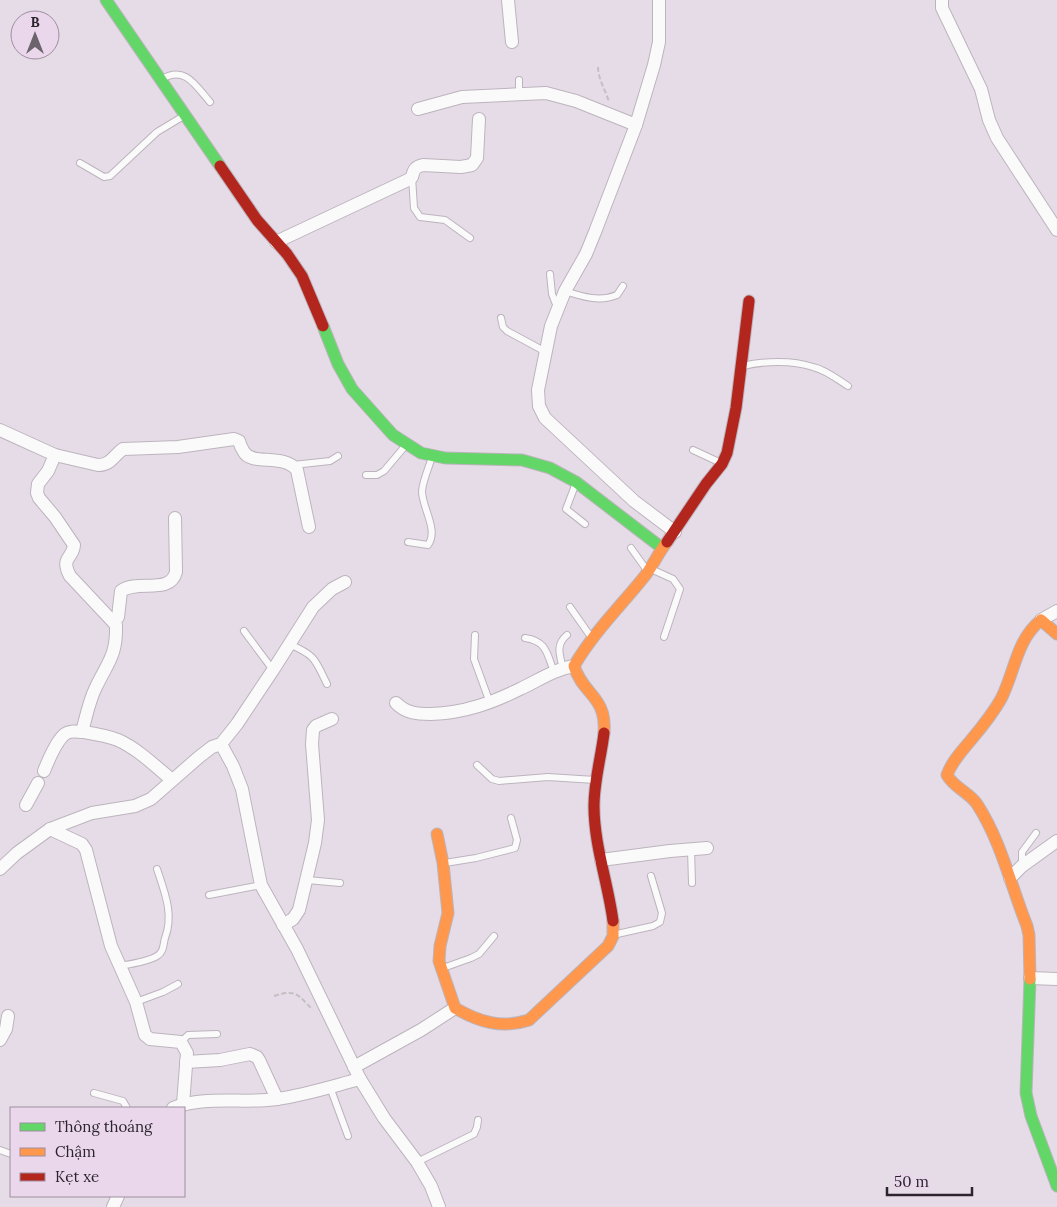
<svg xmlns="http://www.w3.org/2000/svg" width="1057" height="1207" viewBox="0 0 1057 1207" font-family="Lora,serif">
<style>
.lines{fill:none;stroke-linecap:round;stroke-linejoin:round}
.lane-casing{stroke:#bcb4bd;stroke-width:8}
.street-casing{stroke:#bcb4bd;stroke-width:14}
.fast-casing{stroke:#bcb4bd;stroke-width:13}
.slow-casing{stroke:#bcb4bd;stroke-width:13}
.jam-casing{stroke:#bcb4bd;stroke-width:13}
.path{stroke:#c3bfc3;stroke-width:2;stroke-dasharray:5 2.5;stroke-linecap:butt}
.lane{stroke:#fbfafb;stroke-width:6}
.street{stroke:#fbfafb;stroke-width:12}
.fast{stroke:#63d668;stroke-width:11}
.slow{stroke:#ff974d;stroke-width:11}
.jam{stroke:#b3261e;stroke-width:11}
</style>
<rect width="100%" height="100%" fill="#e6dce7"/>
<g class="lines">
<g class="lane-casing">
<g id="lane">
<path d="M162 79C185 65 196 86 210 102"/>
<path d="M519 80V96"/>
<path d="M80 163 104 177 110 176 157 132 182 117"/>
<path d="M412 177 414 208 420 217 445 220 470 238"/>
<path d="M550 274 552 294 557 307"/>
<path d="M565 291C583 297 600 302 617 295L623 286"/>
<path d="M501 318 503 327 507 331 546 352"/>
<path d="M743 366C764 361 792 360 813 367 826 370 837 379 848 386"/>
<path d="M693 450 721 463"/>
<path d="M293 465 330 461 338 456"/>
<path d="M366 475H377L384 471 406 445"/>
<path d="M576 483 566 509 585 524"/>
<path d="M408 542 428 545C439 530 422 508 422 491 423 480 429 467 432 457"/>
<path d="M631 548 646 569"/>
<path d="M651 569 673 579 680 589 664 637"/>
<path d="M570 607 591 637"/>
<path d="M244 631 273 670"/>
<path d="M475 635 474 659 490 703"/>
<path d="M525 638C547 641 547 654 554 672"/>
<path d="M289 644C315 655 315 659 327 684"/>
<path d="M563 669C560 655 555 645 567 635"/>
<path d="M477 765 492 779 499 781 548 777 595 780"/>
<path d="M691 849 692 883"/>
<path d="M445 863 476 858 515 848 517 840 511 818"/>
<path d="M1022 866V852L1036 833"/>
<path d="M307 880 340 883"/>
<path d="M209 895 261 885"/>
<path d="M617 934 653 926 660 922 662 913 651 876"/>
<path d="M119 966C131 964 147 962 157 956 164 952 163 945 165 938 174 915 165 893 157 869"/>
<path d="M443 968 471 958 479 954 494 936"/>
<path d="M136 1002 163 992 178 984"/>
<path d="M181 1042 188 1035 217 1034"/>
<path d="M330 1087 348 1136"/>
<path d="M94 1093 123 1101 127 1108"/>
<path d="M0 1150 11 1154"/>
<path d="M417 1162 474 1134 477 1127 478 1120"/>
</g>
</g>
<g class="street-casing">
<g id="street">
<path d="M508 0 512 42"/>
<path d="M659 0V42L654 65 636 125 595 232 586 254 565 291 551 326 538 390 539 406 545 418 634 501 675 532"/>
<path d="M942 0V8L981 89 989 120 997 138 1057 230"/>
<path d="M418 109 462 97 546 93 576 101 636 125"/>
<path d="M276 242 410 179 412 177C414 169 415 167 423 165L461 167 472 165 477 158 479 119"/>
<path d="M0 430 55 455 98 465C111 465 113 456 123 449L178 447 234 439 239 441C240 445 242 449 244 452 252 466 283 453 297 470L309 527"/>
<path d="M55 455 48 471 38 484 37 493 39 498 55 517 74 545C73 559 60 557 70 576L116 625C117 655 108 662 96 687 89 701 86 717 82 732"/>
<path d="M1041 620 1057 611"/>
<path d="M114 622 118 617 121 591C138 579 170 595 176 572L175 518"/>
<path d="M396 703C406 713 416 714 431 714 464 713 492 703 522 688 539 680 555 669 574 666"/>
<path d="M221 744 233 766 242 789 261 885 297 949 360 1079 384 1118 417 1162 431 1186 439 1207"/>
<path d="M44 771C48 761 56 741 65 734 70 730 78 732 84 732 96 734 108 736 118 740 138 749 155 766 172 780"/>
<path d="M26 805 38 783"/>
<path d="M50 829 82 844 86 850 111 946 136 1002 145 1035 150 1039 181 1042 187 1053 183 1104"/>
<path d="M601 860 670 851 707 848"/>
<path d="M0 869 17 853 50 829 92 813 135 806 151 799 199 757 212 747 221 744 237 724 273 670 313 607 332 589 345 582"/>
<path d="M1010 878 1022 866 1057 841"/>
<path d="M283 925 293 919 299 910 315 843 318 820 312 744 313 730 316 726 332 719"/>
<path d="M1030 978 1057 979"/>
<path d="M0 1040 6 1029 8 1016"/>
<path d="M186 1062 220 1060 250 1054 257 1057 259 1060 277 1099"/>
<path d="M354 1067 421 1030 455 1008"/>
<path d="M173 1108C205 1095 244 1104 277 1099 305 1095 333 1086 360 1079"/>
<path d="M113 1207 118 1196"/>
</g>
</g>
<g class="fast-casing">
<g id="fast">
<path d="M106 0 220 166"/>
<path d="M323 326 338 364 352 389 393 435 421 453 445 458 522 460 550 468 576 482 662 548"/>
<path d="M1030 979 1026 1093 1031 1116 1057 1186"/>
</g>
</g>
<g class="slow-casing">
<g id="slow">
<path d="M604 733C607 696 583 695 574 666 594 632 619 608 644 577 653 566 658 553 667 542"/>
<path d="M437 834 443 863 448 913 440 946 439 961 455 1008C479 1022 502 1029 529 1020L608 946 613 936V921"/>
<path d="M1030 979 1029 935 1027 926C1011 886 1001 841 977 804 969 792 954 788 947 775 952 761 962 751 971 740 982 727 993 713 1001 699 1015 672 1016 640 1041 620L1057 634"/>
</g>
</g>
<g class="jam-casing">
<g id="jam">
<path d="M220 166 257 220 287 254 302 276 323 326"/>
<path d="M667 542 706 484 722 464 727 453 736 408 749 301"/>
<path d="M604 733C601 758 594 781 594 806 594 845 608 883 613 921"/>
</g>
</g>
<g class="path">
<path d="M598 67C598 79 606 91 609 102"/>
<path d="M274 996C296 989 297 994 312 1009"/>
</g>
<use href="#lane" class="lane"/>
<use href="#street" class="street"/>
<use href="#fast" class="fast"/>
<use href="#slow" class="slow"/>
<use href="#jam" class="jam"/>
</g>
<rect x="10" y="1107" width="175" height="90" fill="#ead7ec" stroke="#9e8f9f"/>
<rect x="20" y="1123" width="25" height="8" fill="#63d668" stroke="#9e8f9f"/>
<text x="55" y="1132" font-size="15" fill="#2b242c">Thông thoáng</text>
<rect x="20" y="1148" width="25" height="8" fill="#ff974d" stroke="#9e8f9f"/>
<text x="55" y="1157" font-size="15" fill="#2b242c">Chậm</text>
<rect x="20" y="1173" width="25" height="8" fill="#b3261e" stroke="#9e8f9f"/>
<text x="55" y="1182" font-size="15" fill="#2b242c">Kẹt xe</text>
<g transform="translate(35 35)"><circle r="24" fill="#ead7ec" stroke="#9e8f9f"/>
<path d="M0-4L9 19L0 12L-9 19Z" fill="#6c646d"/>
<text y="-8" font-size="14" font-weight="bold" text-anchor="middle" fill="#2b242c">B</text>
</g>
<path d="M887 1187v8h85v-8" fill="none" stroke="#2b242c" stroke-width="2.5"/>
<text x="894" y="1187" font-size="15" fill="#2b242c" stroke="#ead7ec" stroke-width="4" paint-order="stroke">50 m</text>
</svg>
